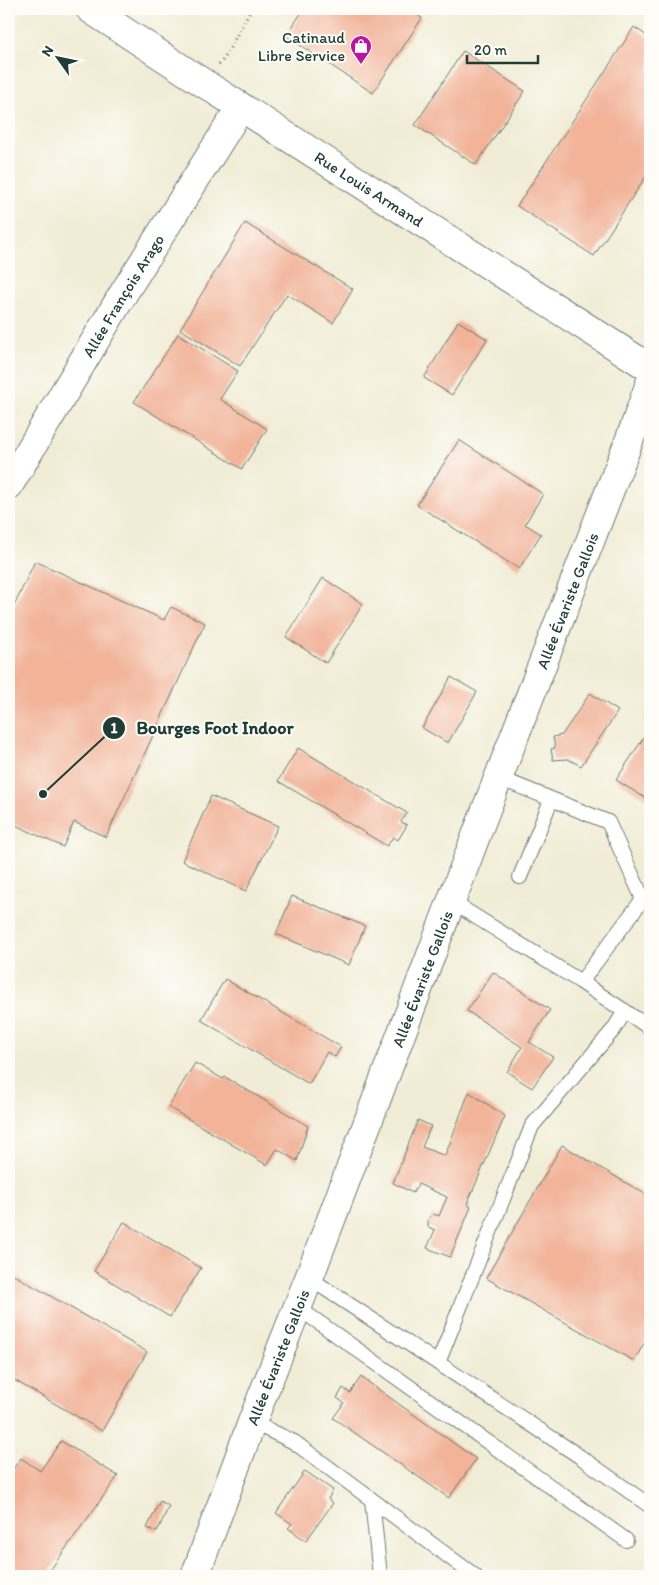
<svg xmlns="http://www.w3.org/2000/svg" width="659" height="1585" viewBox="0 0 659 1585" font-family="Itim,sans-serif">
<style>
.building{fill:#f2b399}
.lines{fill:none;stroke-linecap:round;stroke-linejoin:round}
.lane-casing{stroke:#687a6c;stroke-width:16}
.street-casing{stroke:#687a6c;stroke-width:30}
.path{stroke:#687a6c;stroke-width:3;stroke-dasharray:1 4;stroke-linecap:butt}
.lane{stroke:#fff;stroke-width:14}
.street{stroke:#fff;stroke-width:28}
.labels{text-anchor:middle;stroke-width:4;stroke-linejoin:round;paint-order:stroke}
.poi-label{font-size:16px;fill:#1f3d34;stroke:#fdfcf7;text-anchor:end}
.street-label{font-size:16px;fill:#1f3d34;stroke:#fdfcf7}
.leader{fill:none;stroke:#1f3d34;stroke-width:2}
.callout-dot{fill:#1f3d34;stroke:#fdfcf7;stroke-width:2}
.mark-label{font-size:15px;text-anchor:middle;font-weight:bold;fill:#fff}
.callout-label{font-size:18px;text-anchor:middle;font-weight:bold;fill:#1f3d34;stroke:#fdfcf7;stroke-width:4;stroke-linejoin:round;paint-order:stroke}
</style>
<rect width="100%" height="100%" fill="#fdfcf7"/>
<filter id="ink" filterUnits="userSpaceOnUse"><feTurbulence type="fractalNoise" baseFrequency=".02" numOctaves="2"/><feDisplacementMap in="SourceGraphic" scale="10" xChannelSelector="R" yChannelSelector="G"/><feConvolveMatrix kernelMatrix="1 2 1 2 8 2 1 2 1" color-interpolation-filters="sRGB"/></filter>
<filter id="wash" filterUnits="userSpaceOnUse"><feTurbulence type="fractalNoise" baseFrequency=".0096" numOctaves="4" result="noise"/><feDisplacementMap in="SourceGraphic" scale="20" xChannelSelector="R" yChannelSelector="G"/><feGaussianBlur stdDeviation="1.12" result="paint"/><feColorMatrix in="noise" values="0 0 0 0 0 0 0 0 0 0 0 0 0 0 0 0 0 1.4 0 .05"/><feComposite in="paint" operator="in"/></filter>
<g filter="url(#wash)">
<rect width="100%" height="100%" fill="#f1ecd5"/>
<g id="blocks">
<g class="building">
<path d="M304 9H408L422 18 373 93 286 36Z"/>
<path d="M634 27 650 38V170L594 256 517 206Z"/>
<path d="M463 51 525 91 476 165 415 125Z"/>
<path d="M245 223 353 289 333 323 287 294 240 366 180 329Z"/>
<path d="M458 321 487 339 452 395 424 378Z"/>
<path d="M178 334 238 371 220 399 267 429 242 469 134 402Z"/>
<path d="M459 440 543 494 525 524 541 534 519 569 417 505Z"/>
<path d="M35 561 164 620 171 607 205 623 106 837 74 822 63 847 9 822V617Z"/>
<path d="M323 578 363 604 326 663 286 637Z"/>
<path d="M451 677 477 692 448 743 422 728Z"/>
<path d="M590 693 618 711 581 766 568 759 553 760 551 749 555 748 553 737 562 735Z"/>
<path d="M650 728V801L616 780Z"/>
<path d="M298 748 407 813 401 822 407 825 398 840 393 837 387 846 278 781Z"/>
<path d="M211 796 278 826 246 891 182 861Z"/>
<path d="M292 896 365 926 349 965 276 934Z"/>
<path d="M493 972 550 1010 529 1042 553 1057 532 1088 507 1072 522 1047 467 1011Z"/>
<path d="M225 979 341 1047 335 1057 327 1052 309 1084 201 1020Z"/>
<path d="M195 1063 223 1079 225 1077 308 1126 297 1161 277 1149 267 1165 168 1107Z"/>
<path d="M469 1092 505 1116 467 1204 471 1207 450 1257 427 1248 435 1230 428 1227V1220L433 1214 439 1216 447 1197 418 1184 413 1193 393 1183 418 1120 431 1126 422 1147 445 1156Z"/>
<path d="M562 1145 650 1197V1333L634 1361 486 1278Z"/>
<path d="M124 1222 201 1268 170 1317 94 1271Z"/>
<path d="M9 1272 147 1352 102 1431 9 1377Z"/>
<path d="M361 1377 476 1459 449 1498 333 1418 344 1403 337 1398 343 1388 350 1393Z"/>
<path d="M9 1417 15 1421 9 1430Z"/>
<path d="M61 1441 118 1476 46 1576H9V1475L21 1458 40 1471Z"/>
<path d="M305 1471 333 1490 328 1499 333 1503 306 1541 288 1528 292 1524 276 1513Z"/>
<path d="M160 1501 169 1506 157 1532 147 1528Z"/>
</g>
</g>
</g>
<g filter="url(#ink)">
<use href="#blocks" fill-opacity="0" stroke="#687a6c" stroke-width="1"/>
<g class="lines">
<g class="lane-casing">
<g id="lane">
<path d="M499 778 608 822 643 899 581 982"/>
<path d="M520 877 551 800"/>
<path d="M452 902 581 982 650 1028"/>
<path d="M309 1278 579 1456 650 1506"/>
<path d="M297 1307 626 1540"/>
<path d="M438 1363 532 1126 614 1029 625 1011"/>
<path d="M252 1422 294 1442 475 1576"/>
<path d="M372 1500 380 1576"/>
</g>
</g>
<g class="street-casing">
<g id="street">
<path id="s1" d="M90 9 205 84 650 368"/>
<path id="s2" d="M9 485 123 294 241 107"/>
<path id="s3" d="M195 1576 252 1422 309 1278 482 820 634 428 650 383"/>
</g>
</g>
<path class="path" d="M219 65 225 57 251 9"/>
<use href="#lane" class="lane"/>
<use href="#street" class="street"/>
</g>
</g>
<defs>
<g id="shop-pin" transform="scale(1.125)"><path d="M0 17L-7.5 6A9.5 9.5 0 1 1 7.5 6Z" fill="#b5179e" stroke="#fdfcf7"/><path d="M-5-2.5h2.3a2.7 3.5 0 0 1 5.4 0H5L5.5 6h-11ZM-1.5-2.5h3a1.5 2.3 0 0 0-3 0Z" fill="#fff"/></g>
</defs>
<g fill-rule="evenodd">
<use href="#shop-pin" x="361" y="46"/>
</g>
<g class="labels">
<g class="poi-label">
<text x="345" y="43">Catinaud<tspan x="345" dy="18">Libre Service</tspan></text>
</g>
<g class="street-label">
<text dy="6" stroke="none"><textPath href="#s1" startOffset="332">Rue Louis Armand</textPath></text>
<text dy="6" stroke="none"><textPath href="#s2" startOffset="221">Allée François Arago</textPath></text>
<text dy="6" stroke="none"><textPath href="#s3" startOffset="1044">Allée Évariste Gallois</textPath></text>
<text dy="6" stroke="none"><textPath href="#s3" startOffset="639">Allée Évariste Gallois</textPath></text>
<text dy="6" stroke="none"><textPath href="#s3" startOffset="234">Allée Évariste Gallois</textPath></text>
</g>
</g>
<path class="leader" d="M43 794L114 728"/>
<g class="callout-dot">
<circle cx="43" cy="794" r="5"/>
<circle cx="114" cy="728" r="12"/>
</g>
<g class="mark-label">
<text x="114" y="733">1</text>
</g>
<g class="callout-label">
<text x="215" y="734">Bourges Foot Indoor</text>
</g>
<rect width="659" height="1585" fill="none" stroke="#fdfcf7" stroke-width="30"/>
<g transform="translate(58 58) rotate(303)" stroke="#fdfcf7" stroke-width="4" paint-order="stroke">
<path d="M0-4L9 19L0 12L-9 19Z" fill="#1f3d34"/>
<text y="-8" font-size="14" font-weight="bold" text-anchor="middle" fill="#1f3d34">N</text>
</g>
<path d="M467 55v8h71v-8" fill="none" stroke="#1f3d34" stroke-width="2.5"/>
<text x="474" y="55" font-size="15" fill="#1f3d34" stroke="#fdfcf7" stroke-width="4" paint-order="stroke">20 m</text>
</svg>
